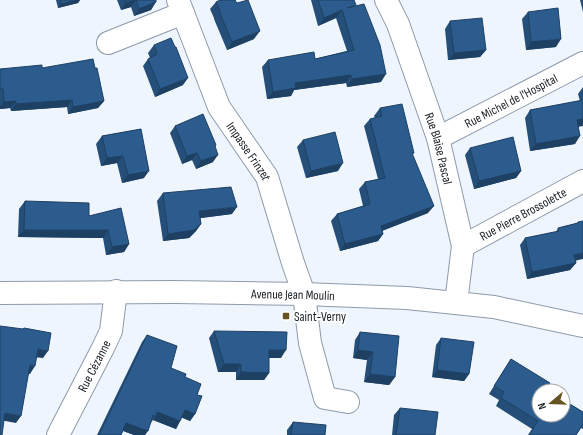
<svg xmlns="http://www.w3.org/2000/svg" width="583" height="435" viewBox="0 0 583 435" font-family="'Sofia Sans Condensed',sans-serif">
	<rect width="100%" height="100%" fill="#eff5fc"/>
	<g fill="none" stroke-linecap="round" stroke-linejoin="round">
		<g stroke="#8c9bac" stroke-width="24">
			<g id="minor">
				<path id="s1" d="M178,0L219,107L267,177L293,263L304,294L310,343L325,398L348,402"/>
				<path id="s2" d="M386,0L398,24L438,138L463,246L456,303"/>
				<path d="M108,43L183,13"/>
				<path id="s3" d="M438,138L583,63"/>
				<path id="s4" d="M463,246L583,181"/>
				<path id="s5" d="M58,435L103,348L111,331L116,291"/>
			</g>
		</g>
		<g stroke="#8c9bac" stroke-width="24">
			<g id="major">
				<path id="s6" d="M0,293L175,292L304,294L407,298L494,307L583,326"/>
			</g>
		</g>
		<use href="#minor" stroke="#fff" stroke-width="22"/>
		<use href="#major" stroke="#fff" stroke-width="22"/>
	</g>
	<g fill="#254f79">
		<path d="M56,0H80L78,3L58,8Z"/>
		<path d="M117,0H156L151,10L134,16L131,7L121,10Z"/>
		<path d="M311,0H354V7L381,82L347,87L346,83L294,90L291,96L267,99L262,67L268,60L315,59L347,51L336,18L318,26Z"/>
		<path d="M580,0H583V12Z"/>
		<path d="M216,2L254,39L227,50L214,19V18L210,9Z"/>
		<path d="M528,12L556,47L526,50L522,19Z"/>
		<path d="M450,21L486,50L480,57L448,60L445,29Z"/>
		<path d="M154,45L183,85L155,97L143,66L148,59L150,58L148,53Z"/>
		<path d="M42,68L104,101L98,108L68,114L67,107L11,111L10,108L0,109V69Z"/>
		<path d="M583,87V126H578L575,144L530,151L525,118L530,110L580,101L578,94Z"/>
		<path d="M380,108L414,153L412,155L428,213L382,231L383,234L378,241L340,251L331,221L337,214L363,206L359,189L365,182L378,179L364,126L370,119L375,118L374,116Z"/>
		<path d="M175,126L215,146L213,162L196,169L192,160L182,164L170,133Z"/>
		<path d="M141,129L144,178L122,183L117,163L101,166L96,144L102,136Z"/>
		<path d="M303,140L338,171L306,178L297,147Z"/>
		<path d="M470,148L521,171L516,178L474,189L465,155Z"/>
		<path d="M163,193L232,214L200,218L201,224L196,231L189,238L163,241L157,201Z"/>
		<path d="M25,201L89,216L129,244L124,252L106,255L103,238L18,237L19,209Z"/>
		<path d="M578,222L576,263L570,270L527,279L520,245L525,238L556,232L558,228L577,223Z"/>
		<path d="M214,331L281,358H269V373L264,380H236V372H218L209,338Z"/>
		<path d="M360,332L395,377L389,385L364,382L367,360L353,358L355,340Z"/>
		<path d="M147,335L171,368L185,377L197,395L195,414L190,421L182,417L176,429L153,420L150,424L145,435H134L123,431L121,435H97L142,342Z"/>
		<path d="M441,338L469,374L464,381L432,377L436,345Z"/>
		<path d="M511,359L546,389L583,412V429L581,428L576,435H528L532,429L496,406L499,400L489,394Z"/>
		<path d="M400,408L435,435H392L394,415Z"/>
		<path d="M293,422L325,435H287V430Z"/>
	</g>
	<g fill="#1e4063">
		<path d="M78,0H80L78,3L58,8L61,4Z"/>
		<path d="M135,0H136L131,7L121,10L126,3Z"/>
		<path d="M156,2L151,10L134,16L139,9Z"/>
		<path d="M342,10L336,18L318,26L324,18Z"/>
		<path d="M260,31L254,39L227,50L232,42Z"/>
		<path d="M561,39L556,47L526,50L531,42Z"/>
		<path d="M486,50L480,57L448,60L454,53Z"/>
		<path d="M386,74L381,82L347,87L352,79Z"/>
		<path d="M351,75L346,83L294,90L291,96L267,99L273,92L295,83Z"/>
		<path d="M188,78L183,85L155,97L160,89Z"/>
		<path d="M72,100L67,107L11,111L16,104Z"/>
		<path d="M16,101L10,108L0,109V107L4,102Z"/>
		<path d="M104,101L98,108L68,114L73,107Z"/>
		<path d="M583,119V126L572,128L577,120Z"/>
		<path d="M580,136L575,144L530,151L536,144Z"/>
		<path d="M197,153L192,160L182,164L187,156Z"/>
		<path d="M218,155L213,162L196,169L201,161Z"/>
		<path d="M123,156L117,163L101,166L107,158Z"/>
		<path d="M343,163L338,171L306,178L311,171Z"/>
		<path d="M149,171L144,178L122,183L128,175Z"/>
		<path d="M521,171L516,178L474,189L479,181Z"/>
		<path d="M434,206L428,213L376,233L381,226Z"/>
		<path d="M237,207L232,214L194,219L199,211Z"/>
		<path d="M201,224L196,231L189,238L163,241L168,234Z"/>
		<path d="M24,230H108L103,238L18,237Z"/>
		<path d="M383,234L378,241L340,251L345,244Z"/>
		<path d="M129,244L124,252L106,255L112,247Z"/>
		<path d="M583,253V259L569,262L574,255Z"/>
		<path d="M576,263L570,270L527,279L532,272Z"/>
		<path d="M38,349L48,351L43,358L33,357Z"/>
		<path d="M269,350H286L281,358H264Z"/>
		<path d="M358,350L373,352L367,360L353,358Z"/>
		<path d="M224,364H241L236,372H218Z"/>
		<path d="M30,365L35,366L30,374L25,373Z"/>
		<path d="M437,370L469,374L464,381L432,377Z"/>
		<path d="M241,372L269,373L264,380H236Z"/>
		<path d="M370,374L395,377L389,385L364,382Z"/>
		<path d="M185,410L195,414L190,421L180,417Z"/>
		<path d="M157,412L180,421L176,429L153,420L156,417Z"/>
		<path d="M5,413L21,416L16,423L0,420Z"/>
		<path d="M126,423L148,431L145,435H134L121,430Z"/>
	</g>
	<g fill="#2b5c8d" stroke="#1e4063">
		<path d="M60,0H78L61,4Z"/>
		<path d="M125,0H135L126,3Z"/>
		<path d="M136,0H156V2L139,9Z"/>
		<path d="M220,0H235L237,3L248,0L260,31L232,42L219,11H220L216,2Z"/>
		<path d="M318,0H354L356,5L347,8L364,4L380,45L386,74L352,79L351,75L295,83L296,88L273,92L268,60L314,52L315,59L354,50L342,10L324,18Z"/>
		<path d="M558,8L561,39L531,42L528,12Z"/>
		<path d="M482,18L486,50L454,53L450,21Z"/>
		<path d="M171,38L175,47H176L188,78L160,89L148,59L157,54L154,45Z"/>
		<path d="M93,59L95,68H97L104,101L73,107L72,100L16,104V101L4,102L3,89H0V69L42,65V68Z"/>
		<path d="M583,100V119L577,120L580,136L536,144L530,110Z"/>
		<path d="M402,104L414,153H412L434,206L381,226L383,234L345,244L337,214L370,204L365,182L385,178L370,119L382,116L380,108Z"/>
		<path d="M203,114L216,145L215,146L218,155L201,161L197,153L187,156L175,126Z"/>
		<path d="M141,129L149,171L128,175L123,156L107,158L102,136Z"/>
		<path d="M335,132L343,163L311,171L303,140Z"/>
		<path d="M513,137L521,171L479,181L470,148Z"/>
		<path d="M231,187L237,207L199,211L201,224L194,230L168,234L163,193Z"/>
		<path d="M25,201L89,203V216L121,208L129,244L112,247L108,230H24Z"/>
		<path d="M583,221V253L574,255L576,263L532,272L525,238L559,231L558,228L578,223V222Z"/>
		<path d="M0,326L23,329L24,328L51,333L48,351L38,349L35,366L30,365L21,416L5,413L2,435H0Z"/>
		<path d="M214,331L287,332L286,350H269V373L241,372V364H224Z"/>
		<path d="M360,332L399,336L395,377L370,374L373,352L358,350Z"/>
		<path d="M147,335L177,346L171,368L186,374L185,377L201,384L197,395L202,396L195,414L185,410L180,421L157,412L156,417L153,415L148,431L126,423L121,435H99Z"/>
		<path d="M441,338L474,342L469,374L437,370Z"/>
		<path d="M511,359L550,383L546,389L549,391H539V415H563V400L583,412V424L576,435H529L538,421L501,398L504,392L494,386Z"/>
		<path d="M400,408L438,412L435,435H396Z"/>
		<path d="M293,422L326,425L325,435H291Z"/>
	</g>
	<rect fill="#675321" stroke="#fff" stroke-width="1.5" x="282" y="312" width="8" height="8" rx="2"/>
	<g text-anchor="middle" stroke-width="4" stroke-linejoin="round" paint-order="stroke">
		<g font-size="13" fill="#181e24" stroke="#fff">
			<text dy="5" stroke="none"><textPath href="#s3" startOffset="82">Rue Michel de l'Hospital</textPath></text>
			<text dy="5" stroke="none"><textPath href="#s2" startOffset="158">Rue Blaise Pascal</textPath></text>
			<text dy="5" stroke="none"><textPath href="#s1" startOffset="168">Impasse Frinzet</textPath></text>
			<text dy="5" stroke="none"><textPath href="#s4" startOffset="68">Rue Pierre Brossolette</textPath></text>
			<text dy="5" stroke="none"><textPath href="#s6" startOffset="293">Avenue Jean Moulin</textPath></text>
			<text dy="5" stroke="none"><textPath href="#s5" startOffset="78">Rue Cézanne</textPath></text>
		</g>
		<g font-size="13" fill="#181e24" stroke="#fff" text-anchor="start">
			<text x="294" y="321">Saint-Verny</text>
		</g>
	</g>
	<g transform="translate(551 403) rotate(251)"><circle r="19" fill="#ffffff" stroke="#a3a5a7"/>
	<path d="M0-3L7 15L0 10L-7 15Z" fill="#675321"/>
	<text y="-6" font-size="11" font-weight="bold" text-anchor="middle" fill="#181e24">N</text>
	</g>
</svg>
